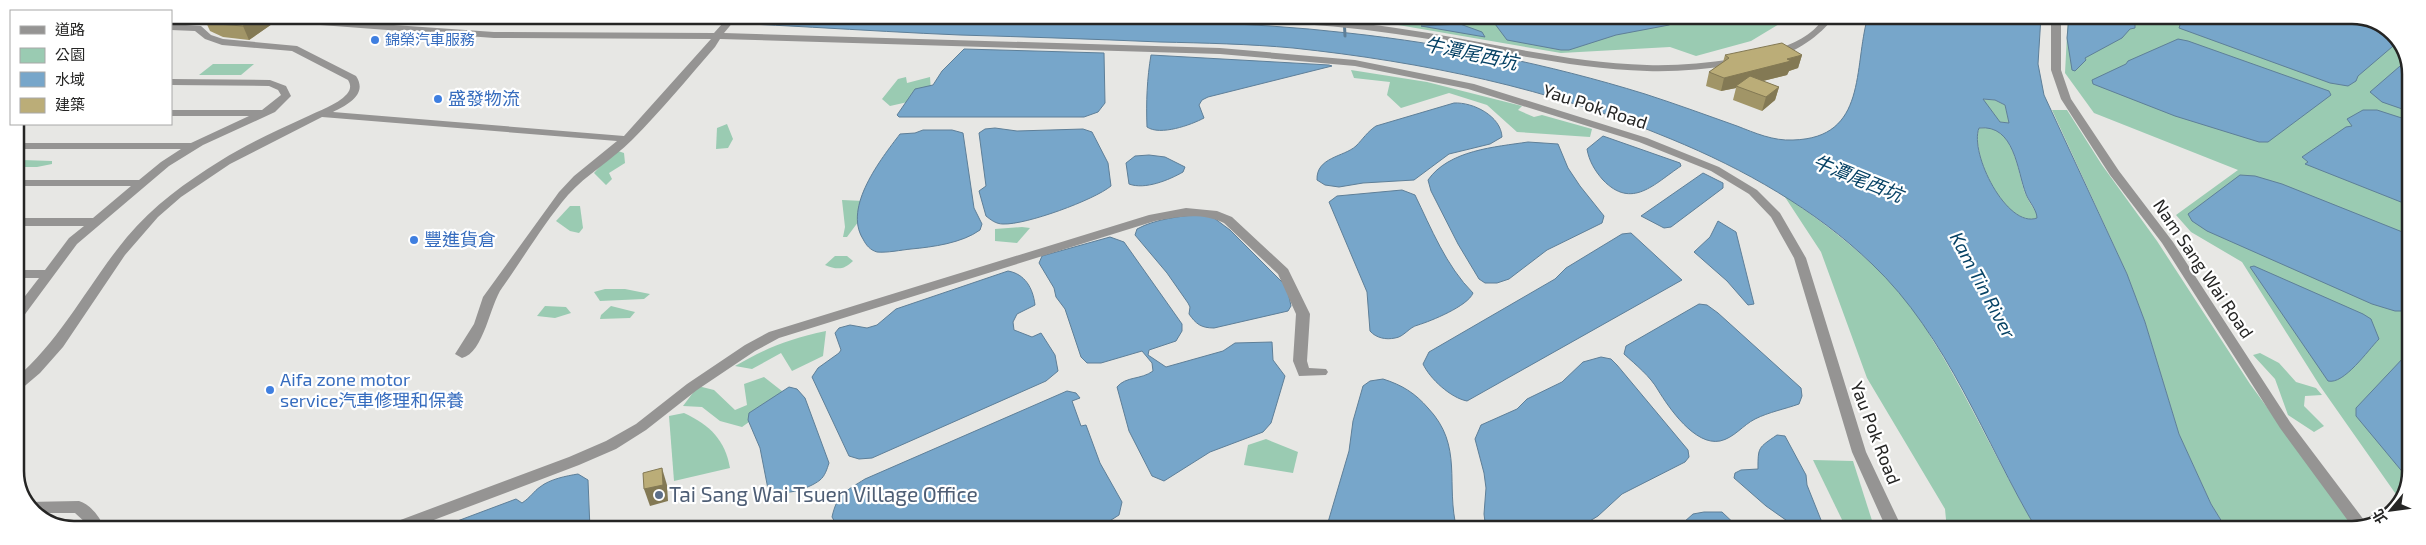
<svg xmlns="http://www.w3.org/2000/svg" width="2426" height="545" viewBox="0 0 2426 545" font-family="'Exo 2','Noto Sans TC',sans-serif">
	<rect width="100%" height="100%" fill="#e7e7e4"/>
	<g fill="#9acbb2">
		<path d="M1346,16H1777L1786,20L1751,41L1696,56L1670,47L1561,53Z"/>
		<path d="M2068,16H2364L2397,35L2411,69L2410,483L2400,500L2320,386L2242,262L2191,232L2176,215L2238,170L2094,113L2065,73Z"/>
		<path d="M213,64H254L241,75H199Z"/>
		<path d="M1351,70L1427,82L1522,106L1518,110L1534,117L1542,115L1592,129L1590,137L1517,132L1487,105L1449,93L1401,108L1387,95L1390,82L1354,78Z"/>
		<path d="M906,77L907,83L930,77L931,91L921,99L890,106L882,99L898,79Z"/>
		<path d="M1982,99L1995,100L2005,105L2009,123L2000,122Z"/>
		<path d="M2052,110H2067L2102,165L2157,241L2250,384L2356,529L2227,530L2211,504L2179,434L2145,322L2127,274Z"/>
		<path d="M727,124L733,139L728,148L716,149L717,128Z"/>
		<path d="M1979,128C2015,123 2017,172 2026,195C2029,202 2034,209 2038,215L2037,218C2006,229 1970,154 1979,128Z"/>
		<path d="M618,151L624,153L625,163L609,173L612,179L606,185L594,173L611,154Z"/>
		<path d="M22,160L52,161V164L37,167H15V161Z"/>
		<path d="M1783,194C1830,228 1877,262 1913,308C1923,321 1930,337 1939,350C1974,409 2002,471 2037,530H1947L1945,509L1867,378L1821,252Z"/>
		<path d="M842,200L864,201V214L847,237H843L845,227Z"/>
		<path d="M570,206H580L583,228L579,233L570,231L556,221Z"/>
		<path d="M1022,227L1030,228L1017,243L995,241V229Z"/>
		<path d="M835,256H847L853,261C844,270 837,270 825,265Z"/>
		<path d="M605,289H625L650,294L644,299L600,301L594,292Z"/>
		<path d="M545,306L566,307L571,313L555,318L537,316Z"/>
		<path d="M611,306L635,312L630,318L600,319L601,315Z"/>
		<path d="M826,331L823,356L792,371L781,353L752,369L735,366C768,347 789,339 826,331Z"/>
		<path d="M2260,353L2279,363L2296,382L2316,388L2322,395L2305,396L2304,406L2324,426L2314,432L2288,415L2275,379L2253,355Z"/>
		<path d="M764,377L787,395L742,427L720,421L702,407L683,406L698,386L714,390L735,410L747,405L744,384Z"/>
		<path d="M684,413C710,425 725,440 730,468L674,481L669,416Z"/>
		<path d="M1266,439L1298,452L1293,473L1244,465L1248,445Z"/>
		<path d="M1813,460L1853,461L1875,530H1847Z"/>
	</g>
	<g fill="#77a6ca" stroke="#5e7f98" fill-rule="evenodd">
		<path d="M342,15C574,15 806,12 1038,18C1141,21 1245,21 1348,33C1449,44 1548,64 1645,94C1676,104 1706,115 1737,126C1755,133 1773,141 1793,140C1868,138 1853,68 1868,16H2041L2038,64L2044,95L2127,274L2145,322L2179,434L2211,504L2227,530H2037C1984,441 1948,336 1872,264C1815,209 1744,169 1671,139C1549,88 1424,62 1293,48C1249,44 1204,43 1160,42C1093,39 1027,37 960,35C862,31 763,23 665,21C614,20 564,25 513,24C455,23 399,18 342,15ZM1983,99L1995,100L2005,105L2009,123L2000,122ZM1979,128C2015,124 2017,171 2026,194C2029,202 2037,210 2037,218C2007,229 1969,153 1979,128Z"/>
		<path d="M1375,16H1470L1405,23Z"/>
		<path d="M1682,16L1681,19L1669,25L1616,35L1569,50H1561L1507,40L1495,24L1494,17Z"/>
		<path d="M2069,16H2127L2135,21V28L2130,29L2122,38L2085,58L2086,60L2075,71L2072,70L2067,38Z"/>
		<path d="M2207,16H2364L2397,35L2399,41L2358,76L2356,81L2348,86L2330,83L2179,28L2181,22Z"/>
		<path d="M1460,24L1482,32L1485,37L1421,26Z"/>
		<path d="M2178,39L2188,41L2329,91L2331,95L2268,142H2259L2175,116L2093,84L2092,80L2126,64L2128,61Z"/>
		<path d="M964,49L1104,53L1105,103L1098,112L1084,117H899L897,115L915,89L933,85L942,71Z"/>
		<path d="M1151,55L1329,65L1332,66L1208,97L1202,100L1199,105L1204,118C1191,125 1160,136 1147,127C1146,103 1147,78 1151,55Z"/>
		<path d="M2407,60L2411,69V112L2382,102L2370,92Z"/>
		<path d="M1454,103C1473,102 1501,116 1502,137L1490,144L1449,154L1414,180L1363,183L1339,187L1325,185L1317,180C1316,157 1344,157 1356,146C1363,139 1367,132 1376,126Z"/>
		<path d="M2363,110H2377L2411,121V206L2305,164L2308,162L2302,157L2346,127L2352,126L2347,119Z"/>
		<path d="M995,128L1017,131L1083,129L1092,132L1108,163L1111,186C1094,200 1026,225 1003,224C996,224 991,220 986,216L979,191L986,186L979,133L985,129Z"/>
		<path d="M923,130H952L963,133L974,208L982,224L980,230C962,243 933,247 911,249C901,250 887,253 877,252C870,250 866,245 863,239C843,207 881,159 900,134L915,133Z"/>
		<path d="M1603,136L1680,163L1681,166C1654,184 1632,210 1603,180C1595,171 1589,161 1587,149Z"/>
		<path d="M1528,142L1558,144L1568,168L1580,186L1604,216L1602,223L1547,250L1509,279L1497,283H1485L1479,279L1458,244L1431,191L1428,180C1449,150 1495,147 1528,142Z"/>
		<path d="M1149,155L1165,157L1185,167L1183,172C1169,180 1145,190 1129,184L1126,163L1135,156Z"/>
		<path d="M1703,173L1723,183V188L1671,227L1664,228L1641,216Z"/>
		<path d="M2240,175L2255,176L2282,184L2410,235V311H2395L2372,304L2207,231L2192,221L2188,214Z"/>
		<path d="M1402,190L1415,195C1431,228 1446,266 1473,293C1468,306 1431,321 1418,325C1409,327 1404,337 1395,338C1386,340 1376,338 1370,331L1367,292L1329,202L1337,196Z"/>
		<path d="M1202,214L1214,218L1230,230L1287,287L1291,306L1288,311L1214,328C1201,328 1196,324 1189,314L1190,307L1188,303L1167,273L1135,235L1137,229C1155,219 1181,216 1202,214Z"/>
		<path d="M1718,221L1736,232L1754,304L1748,305L1727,281L1694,252L1710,237Z"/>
		<path d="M1631,233L1682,280L1467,401C1451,398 1430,379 1423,364L1429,352L1555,279L1566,268L1622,234Z"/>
		<path d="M1110,237L1124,242L1182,324V331L1176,341L1149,350L1148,355L1166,367L1223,351L1235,343L1272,342L1273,360L1285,376L1271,423L1263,432L1210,452L1164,481L1152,476L1129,431L1117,387C1126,376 1141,380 1153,371L1152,363L1142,351L1101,363H1087L1081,357L1065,309L1056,297L1054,288L1039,263L1042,256Z"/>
		<path d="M2254,266L2363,314L2371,319L2379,339C2368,350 2344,385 2328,381L2250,267Z"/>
		<path d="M1008,271C1025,274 1033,288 1035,305L1017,314L1013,322L1014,330L1032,337L1041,333L1055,355L1058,371L1046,381L872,458L859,459L849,456L812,377L818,368L839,353L841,350L835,333L839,328L850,325L867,328L877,325L896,309Z"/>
		<path d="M1699,304L1707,305L1718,313L1801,388L1802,396L1799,404C1785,409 1769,412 1755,419C1743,425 1734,438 1720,441C1695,446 1669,408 1658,390C1650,376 1636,365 1624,354L1626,346Z"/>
		<path d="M2410,354V481L2356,416V408L2405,356Z"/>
		<path d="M1601,357L1611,359L1617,365L1688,450L1689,457L1685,462L1622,494L1598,516L1575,530H1486L1484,514L1486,488L1484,473L1475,439L1481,425L1517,409L1527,399L1562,382L1583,362Z"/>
		<path d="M1383,379C1402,385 1415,393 1428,408C1464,446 1445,484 1457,530L1326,529L1349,451L1353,421L1363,386L1370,381Z"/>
		<path d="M789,387L797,389L805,398L829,463C827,469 825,476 820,480C809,489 780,498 768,489L760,448L748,420L749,413Z"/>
		<path d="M1067,391L1076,393L1080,398L1072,401L1081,426L1086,425L1100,463L1122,502L1119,515L1097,529H839L832,517C837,494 846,491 865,479Z"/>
		<path d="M1777,435L1785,436L1806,475L1807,485L1825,530H1800L1766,506L1734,478L1735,473L1741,470L1758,469C1758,447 1758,448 1777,435Z"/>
		<path d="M578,474L588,480L590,529H436L516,499L522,503C531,497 534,491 540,487C550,479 566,476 578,474Z"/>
		<path d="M1704,512H1722L1741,530H1675L1693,514Z"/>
	</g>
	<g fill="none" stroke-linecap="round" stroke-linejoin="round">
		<path stroke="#5e7f98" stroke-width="3" d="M1344,16L1345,36"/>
		<g fill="#959493" fill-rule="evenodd">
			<path d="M171,15H179L171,18Z"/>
			<path d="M250,15L494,32L714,33L730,15H739L724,33L1220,48L1355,60L1474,84L1647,138L1719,167L1757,190L1780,213L1806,258L1866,452L1903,530H1887L1852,452L1794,258L1771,217L1749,194L1711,171L1639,142L1468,89L1355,66L1220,54L720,39L715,47C688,78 661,111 632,140C612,160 587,174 568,195C544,223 524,257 502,288C490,304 484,353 462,358L455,354L474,324L483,297L559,192L574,176L617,141L322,117L230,164L181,197L158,217L125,255L63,347L40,373L20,390L15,391V379C62,339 88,284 127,237C153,206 186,182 220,161C247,144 276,131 304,118C318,111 337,105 347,94C351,89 351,85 348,80L292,51L222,45L205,39L195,31L171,30V24L201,26L211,35L223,39L297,46L356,76C368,94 348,105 333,112L624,136L711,39L494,38L253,20L250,19Z"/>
			<path d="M1142,16C1165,13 1191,16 1214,16C1275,16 1336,19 1396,28C1480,40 1562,62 1647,65C1676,66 1705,63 1734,59L1739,62L1734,65C1705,69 1676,72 1647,71C1562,68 1480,46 1396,34C1314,22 1230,20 1147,19Z"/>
			<path d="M1824,16H1834C1826,32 1787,60 1770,56V52C1789,45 1815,36 1824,16Z"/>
			<path d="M2051,16H2061V70L2071,99L2119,171L2173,242L2290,422L2367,524L2354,529L2280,428L2162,243L2110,175L2061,99L2051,70Z"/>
			<path d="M171,79L270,80L286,86L291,96L275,112L203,145L169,166L77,244L20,321L15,322V309L39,278H15V270H45L69,238L84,226H15V218H93L131,186H15V180H139L161,162L181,149H15V143H191L249,116H171V110H262L281,95L278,90L269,86L171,85Z"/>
			<path d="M1186,208L1217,211L1232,217L1288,269L1310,314L1307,361L1309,368L1326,369L1328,372L1326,375L1299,376L1293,361L1296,314L1278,274L1224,223C1201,212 1178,217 1155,221L779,338L755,351L697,390L646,430L616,449L579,465L410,529H385L387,525L569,457L606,441L636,424L687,384L745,345L769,332L1149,215Z"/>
			<path d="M79,501C91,505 100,517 105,529H89L87,524L75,513H34L30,510L26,502Z"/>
		</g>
	</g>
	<g fill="#a19567">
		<path d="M209,15H268L272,24L249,40L223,37L210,31L204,18Z"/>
		<path d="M1725,55H1802L1798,68L1789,71L1787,75L1763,81L1779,87L1775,100L1762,111L1733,100L1736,88L1721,91L1706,86L1709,72L1723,62Z"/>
	</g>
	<g fill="#837954">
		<path d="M260,15H268L272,24L249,40L243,26Z"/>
		<path d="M1802,55L1798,68L1789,71L1787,75L1738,87L1736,86V88L1721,91L1724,78Z"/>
		<path d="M1779,87L1775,100L1762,111L1766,97Z"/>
		<path d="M662,468L667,485L668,501L650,506L644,489Z"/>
	</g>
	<g fill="#bbad78" stroke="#837954">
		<path d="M209,15H260L243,26L217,24L204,18Z"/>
		<path d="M1782,43L1802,55L1787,59L1791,61L1724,78L1709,72L1729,58L1725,55Z"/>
		<path d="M1750,76L1779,87L1766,97L1736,86Z"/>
		<path d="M662,468L663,485L644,489L643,473Z"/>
	</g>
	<g fill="#3f7fe0" stroke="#fff" stroke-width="2">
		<circle cx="375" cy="40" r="5"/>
		<circle cx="438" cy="99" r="5"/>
		<circle cx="414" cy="240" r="5"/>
		<circle cx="270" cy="390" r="5"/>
	</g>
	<circle fill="#5c6f8a" stroke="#fff" stroke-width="2" cx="659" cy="495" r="5"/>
	<g text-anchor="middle" stroke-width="4.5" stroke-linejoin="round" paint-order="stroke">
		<g font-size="15" fill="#366cbe" stroke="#fff" text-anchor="start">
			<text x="385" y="45">錦榮汽車服務</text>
		</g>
		<g font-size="18" fill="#366cbe" stroke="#fff" text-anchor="start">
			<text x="448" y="105">盛發物流</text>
			<text x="424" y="246">豐進貨倉</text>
			<text x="280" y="386">Aifa zone motor<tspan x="280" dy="21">service汽車修理和保養</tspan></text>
		</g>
		<g font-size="18" fill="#252524" stroke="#fff">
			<text transform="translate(1595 107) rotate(18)" y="6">Yau Pok Road</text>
			<text transform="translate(2203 269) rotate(56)" y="6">Nam Sang Wai Road</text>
			<text transform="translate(1875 433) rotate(69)" y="6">Yau Pok Road</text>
		</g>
		<g font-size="19" font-style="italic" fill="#064265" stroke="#fff">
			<text transform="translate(1471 53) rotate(12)" y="7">牛潭尾西坑</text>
			<text transform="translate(1858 178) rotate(22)" y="7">牛潭尾西坑</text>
			<text transform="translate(1983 285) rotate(62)" y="7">Kam Tin River</text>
		</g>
		<g font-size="21" fill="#4e5e75" stroke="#fff" text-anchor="start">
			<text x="669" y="502">Tai Sang Wai Tsuen Village Office</text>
		</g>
	</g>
	<path d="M0 0H2426V545H0ZM74 24H2352A50 50 0 0 1 2402 74V471A50 50 0 0 1 2352 521H74A50 50 0 0 1 24 471V74A50 50 0 0 1 74 24Z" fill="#fff" fill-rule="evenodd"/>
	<path fill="none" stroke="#252524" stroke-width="2.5" d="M74 24H2352A50 50 0 0 1 2402 74V471A50 50 0 0 1 2352 521H74A50 50 0 0 1 24 471V74A50 50 0 0 1 74 24Z"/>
	<rect x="10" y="10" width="162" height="115" fill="#ffffff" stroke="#a8a8a7"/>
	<rect x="20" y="26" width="25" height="8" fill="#959493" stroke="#a8a8a7"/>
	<text x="55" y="35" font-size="15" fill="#252524">道路</text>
	<rect x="20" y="48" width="25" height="15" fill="#9acbb2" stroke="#a8a8a7"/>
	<text x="55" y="60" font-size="15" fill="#252524">公園</text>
	<rect x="20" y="72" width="25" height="15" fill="#77a6ca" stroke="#a8a8a7"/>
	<text x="55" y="85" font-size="15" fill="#252524">水域</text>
	<rect x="20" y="98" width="25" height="15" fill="#bbad78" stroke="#a8a8a7"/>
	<text x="55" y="110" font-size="15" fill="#252524">建築</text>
	<g transform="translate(2391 510) rotate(241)" stroke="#ffffff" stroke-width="4" paint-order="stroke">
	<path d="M0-4L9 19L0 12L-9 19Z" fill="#252524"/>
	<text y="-8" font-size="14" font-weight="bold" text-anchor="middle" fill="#252524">北</text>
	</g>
</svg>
